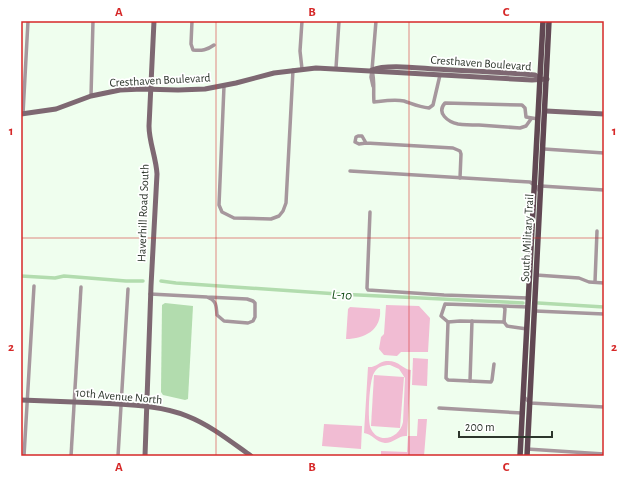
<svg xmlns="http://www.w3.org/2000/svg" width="625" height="477" viewBox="0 0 625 477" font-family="'Alegreya Sans',sans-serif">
	<rect width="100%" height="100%" fill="#effeee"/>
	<g fill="#f1bcd3" fill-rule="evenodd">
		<path d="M386,305L419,306L430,318L428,352H401L397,356L384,355L379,349L381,337L384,334Z"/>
		<path d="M350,307L380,309C382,330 364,339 346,339L348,309Z"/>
		<path d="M413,358L428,359L427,386L412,385Z"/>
		<path d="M386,361C399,360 402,369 411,370L407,436C399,435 394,443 385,443C376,442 372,434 364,433L368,367C375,368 379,362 386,361ZM390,365L399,369L405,378L403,422C400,438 379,445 371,429C367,422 369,381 374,373C377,367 383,365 390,365Z"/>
		<path d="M374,375L404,377L400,428L371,426Z"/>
		<path d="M418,419H427L424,456H381V451L407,452L408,436H417Z"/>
		<path d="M324,424L362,426L361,449L322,446Z"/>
	</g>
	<path fill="#b2dcae" d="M165,303L193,306L188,399L185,400L163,395L161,392L162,305Z"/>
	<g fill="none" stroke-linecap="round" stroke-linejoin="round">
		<g stroke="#b2dcae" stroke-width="3.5">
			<path d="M21,276L55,278L64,276L126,281H143"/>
			<path d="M161,281L176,283L338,294L523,303"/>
			<path d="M538,303L604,307"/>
		</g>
		<g stroke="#a6979d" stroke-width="3.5">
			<path d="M192,21L191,44L193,50C202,51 207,50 214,45"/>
			<path d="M302,21L300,51L302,69"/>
			<path d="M336,68L339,21"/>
			<path d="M372,70C375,81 373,91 374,102C383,101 394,99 404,101C413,104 419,107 429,108L433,105L440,75"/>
			<path d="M224,86L219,205L222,212L234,218L271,219L279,216L283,211L286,203L293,70"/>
			<path d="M373,86L371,77L372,70L376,21"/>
			<path d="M91,96L93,21"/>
			<path d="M23,114L28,21"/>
			<path d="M531,119L526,126L520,128C506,127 493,126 479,125C472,125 465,125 458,124C448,122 436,113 445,103L522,105L525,108L526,117L538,119"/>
			<path d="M366,143L362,136H358L356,137L355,142L359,144L366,143L453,148L460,151L461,154L460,178"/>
			<path d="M544,149L604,153"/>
			<path d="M350,171L530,182L537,187L540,192"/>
			<path d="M541,186L604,190"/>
			<path d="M370,212L367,288L368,290L444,295L528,298"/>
			<path d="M536,275L579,278L589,282L604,283"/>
			<path d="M595,282L597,231"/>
			<path d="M150,294L207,297C217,301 216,305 217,315L224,321L248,323L253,321L255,317V303L253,301L247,299L207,297"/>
			<path d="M504,307L505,309L504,322"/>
			<path d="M535,311L604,314"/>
			<path d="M448,322L460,321L504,322"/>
			<path d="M504,322L507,326L527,329"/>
			<path d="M494,364L492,380L491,382L448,380L446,378L448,322L441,316L445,304L528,307"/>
			<path d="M470,381L472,321"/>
			<path d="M524,397L530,403L604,407"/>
			<path d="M439,408L522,413"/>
			<path d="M527,449L604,454"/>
			<path d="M24,456L34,286"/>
			<path d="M71,456L81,287"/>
			<path d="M118,456L128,289"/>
		</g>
		<g stroke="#7e6872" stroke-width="5">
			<path d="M372,70C386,64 418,68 434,69C468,71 501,72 535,75L540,79"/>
			<path d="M546,111L604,114"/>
			<path d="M21,114L56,109L91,96L120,90L142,89L178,90L205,89L236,83L274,73L316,68L532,80L547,79"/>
			<path d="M21,400C47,401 74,402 100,403C129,405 160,405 187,416C210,425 230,441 251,456"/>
			<path d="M145,456L151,286L157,174C156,157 149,142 149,126L154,21"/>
		</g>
		<g stroke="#614853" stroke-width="5.5">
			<path d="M520,456L543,21"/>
			<path d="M527,456L549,21"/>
		</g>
	</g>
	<path fill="none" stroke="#d62828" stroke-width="1" stroke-opacity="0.55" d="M216,21V456M409,21V456M21,238H604"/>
	<g text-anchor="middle" stroke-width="3.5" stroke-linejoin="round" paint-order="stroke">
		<g font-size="12" fill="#2d362c" stroke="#fff">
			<text transform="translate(481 63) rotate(4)" y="4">Cresthaven Boulevard</text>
			<text transform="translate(160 80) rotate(-3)" y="4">Cresthaven Boulevard</text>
			<text transform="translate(143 213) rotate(-88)" y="4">Haverhill Road South</text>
			<text transform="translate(527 238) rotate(-87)" y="4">South Military Trail</text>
			<text transform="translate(119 396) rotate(5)" y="4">10th Avenue North</text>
		</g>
		<g font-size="13" font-style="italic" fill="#044206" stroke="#fff">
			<text transform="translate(342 294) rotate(3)" y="5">L-10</text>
		</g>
	</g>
	<rect width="625" height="477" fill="none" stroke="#ffffff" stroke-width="44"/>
	<path d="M459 431v6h93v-6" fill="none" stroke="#2d362c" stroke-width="2"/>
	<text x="465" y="431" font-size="12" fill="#2d362c" stroke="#ffffff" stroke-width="3" paint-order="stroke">200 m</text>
	<rect x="22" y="22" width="581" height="433" fill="none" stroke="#d62828" stroke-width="1.5"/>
	<g font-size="13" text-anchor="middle" font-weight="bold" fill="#d62828">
		<text x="119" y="16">A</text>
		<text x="312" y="16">B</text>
		<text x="506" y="16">C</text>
		<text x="11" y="135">1</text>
		<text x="614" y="135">1</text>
		<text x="11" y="351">2</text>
		<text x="614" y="351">2</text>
		<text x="119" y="471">A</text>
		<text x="312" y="471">B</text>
		<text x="506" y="471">C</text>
	</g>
</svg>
